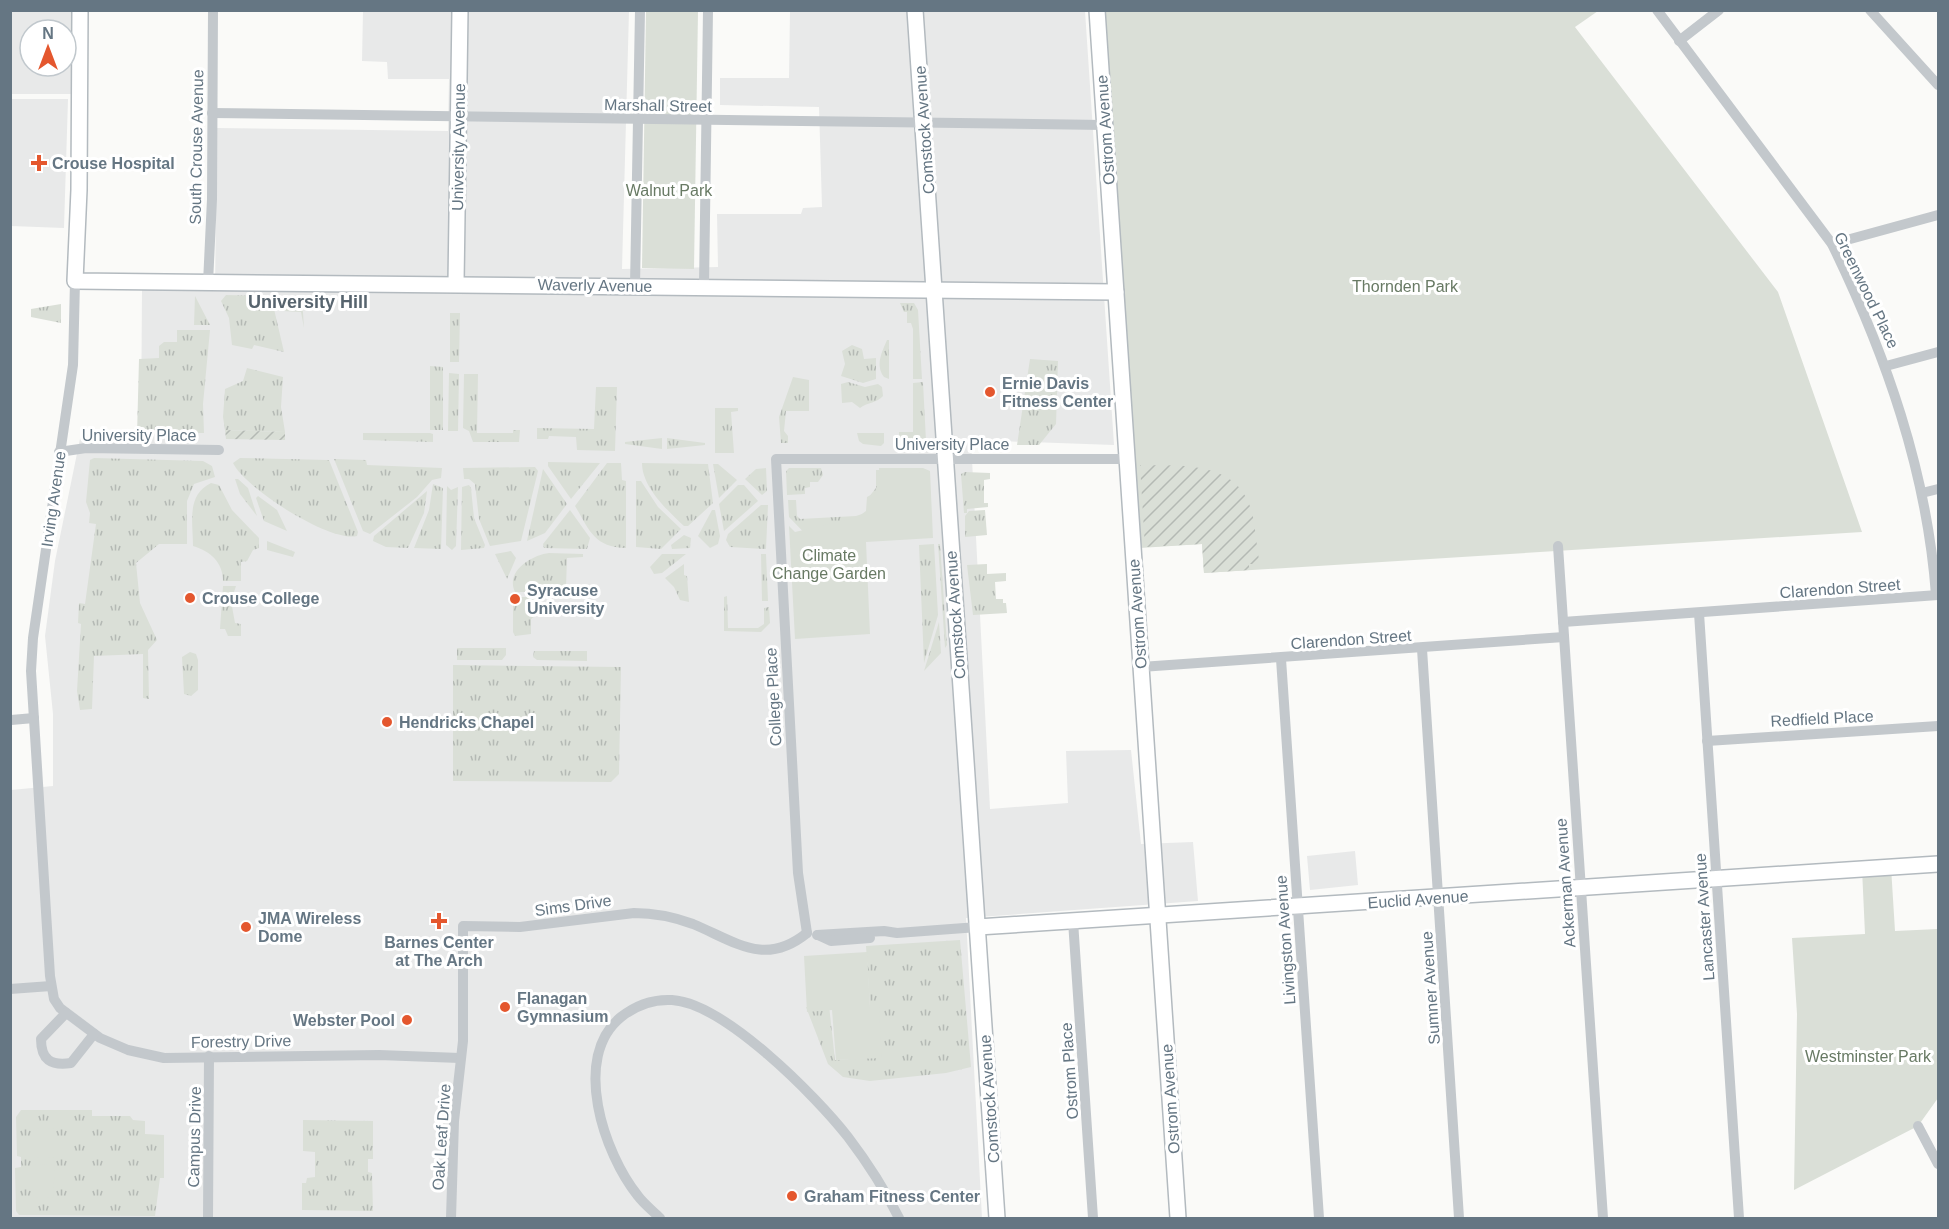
<svg xmlns="http://www.w3.org/2000/svg" width="1949" height="1229" viewBox="0 0 1949 1229" font-family="Helvetica,sans-serif">
	<defs>
		<pattern id="grass-tufts" width="24" height="20" patternUnits="userSpaceOnUse" patternTransform="scale(1.5)"><rect width="24" height="20" fill="#dadfd7"/><path d="M3 7l-1-3M5 7V3M7 7l1-3M15 17l-1-3M17 17v-4M19 17l1-3" fill="none" stroke="#b4b9b4"/></pattern>
		<pattern id="garden-furrows" width="10" height="10" patternUnits="userSpaceOnUse" patternTransform="scale(1.5)"><rect width="10" height="10" fill="#dadfd7"/><path d="M-1 1l2-2M0 10L10 0M9 11l2-2" fill="none" stroke="#b4b9b4"/></pattern>
	</defs>
	<rect width="100%" height="100%" fill="#fafaf8"/>
	<g fill="#e8e9e9" fill-rule="evenodd">
		<path d="M11,10L71,11V94H11ZM30,30H66V66H30Z"/>
		<path d="M363,11H629L622,269L718,267L717,214H801L803,208L822,207L819,107L720,105V78H789L790,11H1085L1114,445L971,440L990,809L1068,803L1066,751L1131,750L1141,844L1193,842L1198,901L966,918L982,1218H11V790L53,786V714L45,636L55,561L81,434L141,436L142,289L215,290L217,128L448,131L449,79H388L387,62L362,61Z"/>
		<path d="M11,99H68L64,228L11,226Z"/>
		<path d="M1355,851L1358,885L1310,890L1307,856Z"/>
	</g>
	<g fill="url(#grass-tufts)">
		<path d="M226,295L271,296L284,352L254,345L252,349L232,345L229,318L221,301Z"/>
		<path d="M195,296L210,325H194Z"/>
		<path d="M279,297H302L304,328L301,312L282,311Z"/>
		<path d="M900,303H914L918,310L922,379H913V329L911,323H907V312H904Z"/>
		<path d="M61,304V323L31,317V309Z"/>
		<path d="M450,313H460L459,362H450Z"/>
		<path d="M177,330H210L203,404L204,433H165L149,429L143,435H137L139,359L159,358V346L164,342H177Z"/>
		<path d="M887,340H889V379L884,377C875,365 882,352 887,340Z"/>
		<path d="M852,345L862,349L864,359L876,358V379L863,383L841,376L845,364L842,351Z"/>
		<path d="M1030,359L1058,361L1056,424L1039,445H1017Z"/>
		<path d="M430,366L443,367V430H430Z"/>
		<path d="M247,368L283,377L281,407L285,432L225,430L223,417L225,389L243,381Z"/>
		<path d="M449,373L459,374L458,431H448Z"/>
		<path d="M464,374H478L477,433H513V430H520L519,442H473L469,431L463,428Z"/>
		<path d="M793,377L809,380V411H786L784,431L788,436V443H781L779,417Z"/>
		<path d="M848,382L865,387L878,384L882,387L883,396C877,403 868,402 860,408L852,402L842,403L841,384Z"/>
		<path d="M923,382L926,441L917,448H899V432H913V383Z"/>
		<path d="M596,387H617L615,451L577,450L576,437L549,436L548,439H537V428L594,429Z"/>
		<path d="M715,408H738V411L731,412L734,453H715Z"/>
		<path d="M363,433H430L433,434V442L363,440Z"/>
		<path d="M857,433H884V443L881,446L863,444L859,441Z"/>
		<path d="M662,438V449L625,444V442Z"/>
		<path d="M667,438L705,443V445L667,449Z"/>
		<path d="M94,458L203,461L212,466L215,477L194,484L187,501V544H159L136,563L140,603L157,640L148,650L149,699L143,698V654L94,656L92,709L80,710L77,691L81,624L78,623L79,603L85,604L96,524L89,523L90,513L86,502L90,460Z"/>
		<path d="M240,458L329,460L358,532L357,536C330,543 245,488 233,463Z"/>
		<path d="M334,459L366,460L367,465L442,468L441,478L432,480L417,497L370,534L363,531Z"/>
		<path d="M548,462L600,463L571,499L548,466Z"/>
		<path d="M607,463H621L622,480L626,481V548C594,547 590,531 575,506Z"/>
		<path d="M642,463L708,464L713,503L688,526H684C667,510 642,487 642,463Z"/>
		<path d="M713,464H718L737,480L719,498Z"/>
		<path d="M535,467L538,471L521,541L490,546L479,519L475,484L469,479H464L463,468Z"/>
		<path d="M766,468L767,491L762,495L745,479L756,469Z"/>
		<path d="M789,468H821L823,475L818,482H810V487L805,488V494L787,495L786,471Z"/>
		<path d="M543,469L567,504L545,533L527,541Z"/>
		<path d="M876,470H921L922,473L850,543L817,546L789,517L788,500H796L797,516L800,519L856,516L868,512V498L876,488Z"/>
		<path d="M965,472L990,473V479L984,480V503H988V507L967,509V513H964L961,474Z"/>
		<path d="M235,479H238L248,488L257,516L240,494Z"/>
		<path d="M636,481H641L658,507L681,529L661,549L636,547Z"/>
		<path d="M211,483L219,485L232,510L259,538V548L253,550L247,561L241,562V581H223C223,562 210,551 193,546C193,523 186,495 211,483Z"/>
		<path d="M433,484L443,488L441,549L414,548L429,510Z"/>
		<path d="M469,485L471,488L474,518L485,545L484,548L461,550L462,487Z"/>
		<path d="M738,485H744L758,501L724,531L719,504Z"/>
		<path d="M447,486L451,490L458,487L456,546L452,550L446,545Z"/>
		<path d="M427,491L424,513L408,548L386,547L373,541L374,536Z"/>
		<path d="M258,496L277,510L287,531L264,521L256,498Z"/>
		<path d="M761,505H768L766,549L730,547L726,540L728,534Z"/>
		<path d="M570,510L590,538L587,549L544,548L543,544Z"/>
		<path d="M712,510H715L720,536L718,544L710,548L698,536Z"/>
		<path d="M985,510L987,535L965,537V516L969,511Z"/>
		<path d="M684,535L691,538L690,548L672,549L671,545Z"/>
		<path d="M267,541L295,552L293,557L267,550Z"/>
		<path d="M934,544L938,615L924,663L919,545Z"/>
		<path d="M938,544H940L947,645L945,648Z"/>
		<path d="M511,551L516,558L507,579L495,554Z"/>
		<path d="M549,553L583,554V557L567,558L566,587H551V592H515C505,571 532,555 549,553Z"/>
		<path d="M662,554H686L662,573L654,574L650,567Z"/>
		<path d="M761,554H766L768,601H762Z"/>
		<path d="M684,564V575L687,576L689,602L680,600L674,587L665,578Z"/>
		<path d="M987,564V574L1006,573V581L995,582L996,599H1003V603H1006L1007,613L973,615L967,565Z"/>
		<path d="M223,586H236L231,601L235,623L241,624V636H228L225,629H220Z"/>
		<path d="M727,596L728,628H758L764,624V608L769,607L770,623L761,632L724,631V597Z"/>
		<path d="M520,597H536L535,616L531,619V634L515,636L513,632V604L519,602Z"/>
		<path d="M939,622L941,653L924,671Z"/>
		<path d="M457,648H506V655L502,660H457Z"/>
		<path d="M534,651H587V661L537,660L533,657Z"/>
		<path d="M190,652L196,654L198,660V690L191,696L184,694L182,657Z"/>
		<path d="M453,665L621,667L619,774L611,782L453,781Z"/>
		<path d="M960,940L971,1067L946,1073L870,1081L843,1077L828,1064L806,1007L829,1005L835,1060L879,1057L876,1007H870L866,946Z"/>
		<path d="M21,1110H92V1116H130L133,1120L145,1121V1134L164,1135V1178H160L155,1216L19,1215L16,1211L15,1168L21,1167V1157L17,1156L16,1117Z"/>
		<path d="M303,1120L373,1121V1159H368V1172L372,1173L373,1211L302,1210V1183H306L307,1178L315,1177V1152L303,1151Z"/>
	</g>
	<g fill="#dadfd7">
		<path d="M646,11H698L694,269L642,268Z"/>
		<path d="M1103,11H1598L1575,27L1778,292L1862,532L1204,573L1202,544L1140,548Z"/>
		<path d="M879,468H923L930,471L933,538L866,542L870,634L795,639L789,526L795,532L858,517L866,511L867,497L880,490Z"/>
		<path d="M1891,867L1895,931L1938,929V1098L1918,1126L1794,1190L1797,1014L1792,938L1865,934L1862,869Z"/>
		<path d="M867,952L870,1007H879L882,1058L836,1060L832,1010L807,1012L804,956Z"/>
		<path d="M54,1128V1158L33,1157V1129Z"/>
		<path d="M32,1164L55,1165L53,1198L32,1197Z"/>
	</g>
	<g fill="url(#garden-furrows)">
		<path d="M225,430L285,432V440L226,439Z"/>
		<path d="M1140,465C1180,466 1236,460 1251,509C1256,526 1256,546 1260,564H1249V570L1204,573L1202,544L1145,547Z"/>
	</g>
	<g fill="none" stroke-linecap="round" stroke-linejoin="round">
		<g stroke="#b3babf" stroke-width="18">
			<g id="secondary">
				<path d="M80,10L79,190L75,281L1116,292"/>
				<path d="M915,10L997,1218"/>
				<path d="M1097,10L1178,1218"/>
				<path d="M456,283L460,10"/>
				<path d="M978,927L1938,864"/>
			</g>
		</g>
		<g stroke="#c3c8cc" stroke-width="10">
			<path d="M1657,10L1832,244C1886,355 1927,472 1936,595"/>
			<path d="M1870,10L1938,85"/>
			<path d="M1679,41L1719,10"/>
			<path d="M212,113L1104,125"/>
			<path d="M1832,244L1938,215"/>
			<path d="M75,281L73,365L33,638L31,671L50,976L54,999L60,1008L100,1038L128,1050L164,1058L379,1055L460,1058"/>
			<path d="M208,283L212,199L213,10"/>
			<path d="M635,286L640,10"/>
			<path d="M704,286L708,10"/>
			<path d="M1886,366L1938,352"/>
			<path d="M59,452L86,448L219,450"/>
			<path d="M1922,493L1938,489"/>
			<path d="M1558,546L1603,1218"/>
			<path d="M1699,613L1739,1218"/>
			<path d="M1563,622L1938,595"/>
			<path d="M1422,649L1459,1218"/>
			<path d="M1281,659L1319,1218"/>
			<path d="M1141,667L1564,637"/>
			<path d="M11,720L34,718"/>
			<path d="M1707,741L1938,726"/>
			<path d="M1073,921L1093,1218"/>
			<path d="M807,933L798,873L776,459H1127"/>
			<path d="M817,935L884,931L897,933L978,927"/>
			<path d="M818,935L831,941L870,938"/>
			<path d="M10,989L51,986"/>
			<path d="M66,1013L41,1039C41,1060 51,1066 71,1063L94,1034"/>
			<path d="M1918,1126L1938,1164"/>
			<path d="M208,1218L209,1056"/>
			<path d="M451,1218L454,1121L463,1041V926L520,927L634,913C654,913 674,917 693,924C736,942 765,967 807,933"/>
			<path d="M660,1218C653,1211 644,1204 638,1196C604,1154 571,1057 621,1017C636,1005 653,999 672,1000C724,1003 816,1096 848,1137C867,1162 885,1190 899,1218"/>
		</g>
		<use href="#secondary" stroke="#fff" stroke-width="15"/>
	</g>
	<g fill="#e4572e" stroke="#fff" stroke-width="2">
		<path d="M36 154h6v6h6v6h-6v6h-6v-6h-6v-6h6z"/>
		<circle cx="990" cy="392" r="6"/>
		<circle cx="190" cy="598" r="6"/>
		<circle cx="515" cy="599" r="6"/>
		<circle cx="387" cy="722" r="6"/>
		<path d="M436 912h6v6h6v6h-6v6h-6v-6h-6v-6h6z"/>
		<circle cx="246" cy="927" r="6"/>
		<circle cx="505" cy="1007" r="6"/>
		<circle cx="407" cy="1020" r="6"/>
		<circle cx="792" cy="1196" r="6"/>
	</g>
	<g text-anchor="middle" stroke-width="6" stroke-linejoin="round" paint-order="stroke">
		<g font-size="16" fill="#657683" stroke="#fff">
			<text transform="translate(658 105) rotate(1)" y="6">Marshall Street</text>
			<text transform="translate(924 130) rotate(-94)" y="6">Comstock Avenue</text>
			<text transform="translate(1105 130) rotate(-94)" y="6">Ostrom Avenue</text>
			<text transform="translate(196 147) rotate(-89)" y="6">South Crouse Avenue</text>
			<text transform="translate(458 147) rotate(-89)" y="6">University Avenue</text>
			<text transform="translate(595 285) rotate(1)" y="6">Waverly Avenue</text>
			<text transform="translate(1867 290) rotate(64)" y="6">Greenwood Place</text>
			<text x="139" y="441">University Place</text>
			<text x="952" y="450">University Place</text>
			<text transform="translate(53 499) rotate(-82)" y="6">Irving Avenue</text>
			<text transform="translate(1840 588) rotate(-4)" y="6">Clarendon Street</text>
			<text transform="translate(1137 614) rotate(-94)" y="6">Ostrom Avenue</text>
			<text transform="translate(955 615) rotate(-94)" y="6">Comstock Avenue</text>
			<text transform="translate(1351 639) rotate(-4)" y="6">Clarendon Street</text>
			<text transform="translate(773 697) rotate(-93)" y="6">College Place</text>
			<text transform="translate(1822 718) rotate(-3)" y="6">Redfield Place</text>
			<text transform="translate(1565 883) rotate(-94)" y="6">Ackerman Avenue</text>
			<text transform="translate(1418 899) rotate(-4)" y="6">Euclid Avenue</text>
			<text transform="translate(573 905) rotate(-8)" y="6">Sims Drive</text>
			<text transform="translate(1704 917) rotate(-94)" y="6">Lancaster Avenue</text>
			<text transform="translate(1285 940) rotate(-94)" y="6">Livingston Avenue</text>
			<text transform="translate(1430 988) rotate(-94)" y="6">Sumner Avenue</text>
			<text transform="translate(241 1041) rotate(-1)" y="6">Forestry Drive</text>
			<text transform="translate(1069 1071) rotate(-94)" y="6">Ostrom Place</text>
			<text transform="translate(989 1099) rotate(-94)" y="6">Comstock Avenue</text>
			<text transform="translate(1170 1099) rotate(-94)" y="6">Ostrom Avenue</text>
			<text transform="translate(194 1137) rotate(-89)" y="6">Campus Drive</text>
			<text transform="translate(441 1137) rotate(-86)" y="6">Oak Leaf Drive</text>
		</g>
		<g font-size="16" font-weight="bold" fill="#657683" stroke="#fff" text-anchor="start">
			<text x="52" y="169">Crouse Hospital</text>
			<text x="1002" y="389">Ernie Davis<tspan x="1002" dy="18">Fitness Center</tspan></text>
			<text x="527" y="596">Syracuse<tspan x="527" dy="18">University</tspan></text>
			<text x="202" y="604">Crouse College</text>
			<text x="399" y="728">Hendricks Chapel</text>
			<text x="258" y="924">JMA Wireless<tspan x="258" dy="18">Dome</tspan></text>
			<text x="439" y="948" text-anchor="middle">Barnes Center<tspan x="439" dy="18">at The Arch</tspan></text>
			<text x="517" y="1004">Flanagan<tspan x="517" dy="18">Gymnasium</tspan></text>
			<text x="395" y="1026" text-anchor="end">Webster Pool</text>
			<text x="804" y="1202">Graham Fitness Center</text>
		</g>
		<g font-size="16" fill="#687a64" stroke="#fff">
			<text x="669" y="196">Walnut Park</text>
			<text x="1405" y="292">Thornden Park</text>
			<text x="829" y="561">Climate<tspan x="829" dy="18">Change Garden</tspan></text>
			<text x="1868" y="1062">Westminster Park</text>
		</g>
		<g font-size="18" font-weight="bold" fill="#57646e" stroke="#fff">
			<text x="308" y="308">University Hill</text>
		</g>
	</g>
	<rect width="1949" height="1229" fill="none" stroke="#657683" stroke-width="24"/>
	<g transform="translate(48 48)"><circle r="28" fill="#ffffff" stroke="#c1c8cd" stroke-width="1.5"/>
	<path d="M0-4.5L10 22L0 15L-10 22Z" fill="#e4572e"/>
	<text y="-9" font-size="16" font-weight="bold" text-anchor="middle" fill="#657683">N</text>
	</g>
</svg>
